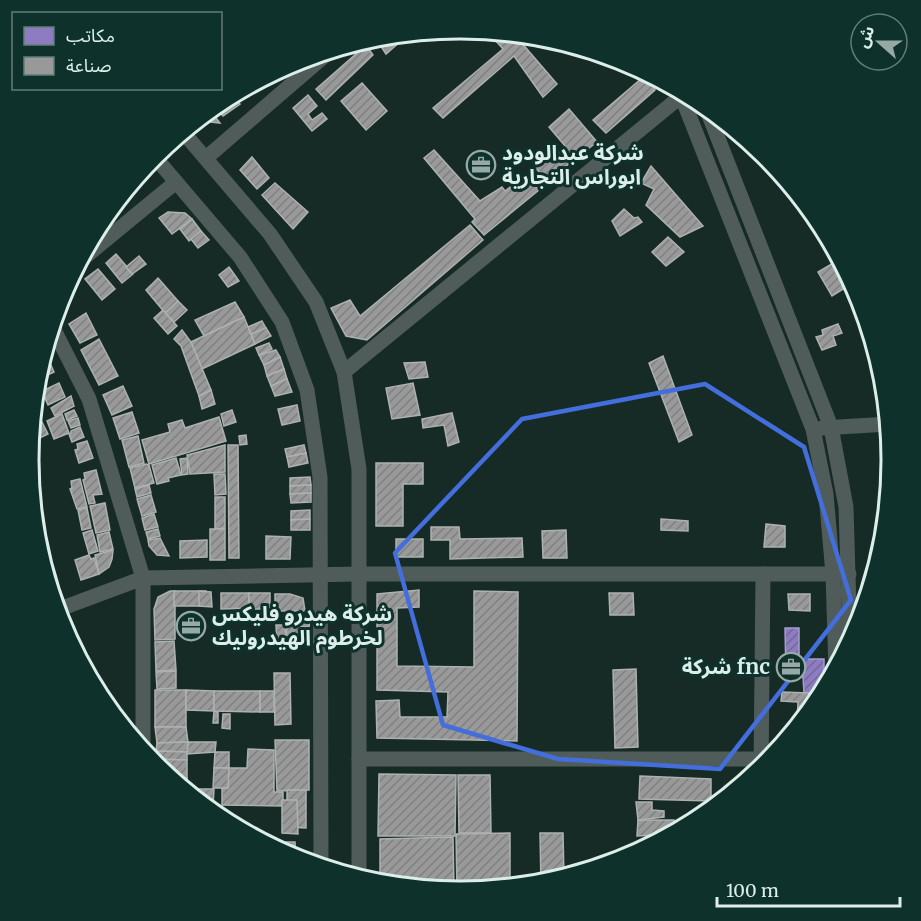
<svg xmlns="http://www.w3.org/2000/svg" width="921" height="921" viewBox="0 0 921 921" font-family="Merriweather,'Noto Sans Arabic',serif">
	<defs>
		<pattern id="offices-hatch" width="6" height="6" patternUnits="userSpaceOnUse" patternTransform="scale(1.5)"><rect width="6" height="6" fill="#8e7cc3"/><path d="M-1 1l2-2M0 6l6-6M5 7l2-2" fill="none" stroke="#736997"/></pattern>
		<pattern id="industry-hatch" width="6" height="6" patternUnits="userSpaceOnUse" patternTransform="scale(1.5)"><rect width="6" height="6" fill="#999"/><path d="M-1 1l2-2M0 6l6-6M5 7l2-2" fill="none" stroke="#7f8080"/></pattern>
	</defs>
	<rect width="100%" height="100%" fill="#162a26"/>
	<path fill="url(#offices-hatch)" stroke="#a59ece" stroke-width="1.5" d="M785,628H799V659H824V693H804L803,677H786Z"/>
	<g fill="url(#industry-hatch)" stroke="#adb2b1" stroke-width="1.5">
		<path d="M487,31L514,34L557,84L543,97L514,56L443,118L433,108L503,49Z"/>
		<path d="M410,33L386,54L375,37H377Z"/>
		<path d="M366,45L373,55L326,100L316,89Z"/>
		<path d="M636,67L648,73L655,90L606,133L593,120L642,78Z"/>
		<path d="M272,74L273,75L260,89L255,83Z"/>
		<path d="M362,83L387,111L366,130L341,101Z"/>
		<path d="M233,95L240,104L223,116L215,107Z"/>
		<path d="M308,95L317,106L308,114L312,120L322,113L327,119L312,131L293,108Z"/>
		<path d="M569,109L597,142L548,180L534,167L566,147L549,127Z"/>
		<path d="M210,110L220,123L201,121L199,119Z"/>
		<path d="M434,150L480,201L502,187L505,191L526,175L539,190L484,235L472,222L475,219L424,158Z"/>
		<path d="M252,157L269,178L257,189L240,170Z"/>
		<path d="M651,166L703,226L680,237L646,205L654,189L641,183Z"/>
		<path d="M275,183L308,212L293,229L262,195Z"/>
		<path d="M624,209L634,218L638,217L642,222L620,236L612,221Z"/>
		<path d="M168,212L185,213L192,219L172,234L159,218Z"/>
		<path d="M192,219L201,231L189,241L180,229Z"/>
		<path d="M470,225L483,240L367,340L346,336L331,308L350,300L360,316Z"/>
		<path d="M201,231L209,240L198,248L191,239Z"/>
		<path d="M668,237L684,252L666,266L652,252Z"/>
		<path d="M116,254L133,274L122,283L106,263Z"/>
		<path d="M139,256L146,264L132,274L126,267Z"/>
		<path d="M840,259L853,283L832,296L818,272Z"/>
		<path d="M229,267L239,281L228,287L219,275Z"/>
		<path d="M98,269L115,289L102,300L85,279Z"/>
		<path d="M158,278L178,301L165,313L146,290Z"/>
		<path d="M178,301L187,310L174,322L165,313Z"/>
		<path d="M235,302L244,317L204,336L195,320Z"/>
		<path d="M163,310L177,326L168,334L154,318Z"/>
		<path d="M86,313L97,335L80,343L69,324Z"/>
		<path d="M244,317L255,344L202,369L191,342Z"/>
		<path d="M262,321L266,328L251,334L248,327Z"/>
		<path d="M838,324L842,333L833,336L836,345L822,350L816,337L823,335L822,330Z"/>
		<path d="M266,328L271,336L255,344L251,334Z"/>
		<path d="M182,330L191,342L211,390L199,396L181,346L174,339Z"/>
		<path d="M99,339L118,376L99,385L81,350Z"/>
		<path d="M269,343L272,349L259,355L256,348Z"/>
		<path d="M276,350L280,357L264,365L259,355Z"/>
		<path d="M45,351L54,372L36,380L37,376Z"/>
		<path d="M663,356L692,435L679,442L649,363Z"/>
		<path d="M280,357L284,369L267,376L264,365Z"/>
		<path d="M425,362L428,377L409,379L404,363Z"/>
		<path d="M284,369L287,379L271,386L267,376Z"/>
		<path d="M287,379L292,392L275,396L271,386Z"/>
		<path d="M59,383L65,397L48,405L42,391Z"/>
		<path d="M413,383L420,415L392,419L386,388Z"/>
		<path d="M123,386L132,406L112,415L103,395Z"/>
		<path d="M211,390L215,404L202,409L199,396Z"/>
		<path d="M71,396L74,406L55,416L51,408Z"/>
		<path d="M36,402L42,415L35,419L33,415Z"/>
		<path d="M297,405L300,421L282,425L278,409Z"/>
		<path d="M74,410L77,416L67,420L65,414Z"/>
		<path d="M232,410L236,422L224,426L221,414Z"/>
		<path d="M132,412L139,433L120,439L113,418Z"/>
		<path d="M452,413L459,442L448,446L444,425L423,428L422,419Z"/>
		<path d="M62,414L69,433L54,439L47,421Z"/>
		<path d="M219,417L226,441L149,464L142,440L170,432L168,424L182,420L185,428Z"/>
		<path d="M78,418L80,425L71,428L68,421Z"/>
		<path d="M41,420L48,434L30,443L32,424Z"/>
		<path d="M80,427L84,437L72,442L69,434L71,433V431Z"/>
		<path d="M246,435L247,444L240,445L239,436Z"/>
		<path d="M138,436L144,463L129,467L122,440Z"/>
		<path d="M87,441L93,458L79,463L75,450L78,449L77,444Z"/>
		<path d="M225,445V472L190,474L187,455Z"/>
		<path d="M228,445H238L239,558H229Z"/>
		<path d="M304,445L306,453L287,457L285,449Z"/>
		<path d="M306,453L308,463L289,467L287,457Z"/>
		<path d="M176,458L181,475L168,478L169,481L157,484L152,465Z"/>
		<path d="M187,458L188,474L182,475L180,459Z"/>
		<path d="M376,463H423V484H403V526H376Z"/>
		<path d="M146,464L149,465L154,483L135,488L130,468Z"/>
		<path d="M96,470L102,494L93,495L95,503L89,504L83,480L85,479L84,473Z"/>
		<path d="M214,474H225L226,494L215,495Z"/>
		<path d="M310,477L311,485L290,486V478Z"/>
		<path d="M80,479L87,507L77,509L70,489L72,488L71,481Z"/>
		<path d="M149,485L151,493L137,497L135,489Z"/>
		<path d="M311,485V493L290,494V486Z"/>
		<path d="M311,493V502L291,503L290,494Z"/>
		<path d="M151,495L156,512L142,516L137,499Z"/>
		<path d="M215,497H225V528L215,529Z"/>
		<path d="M105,503L110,530L96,533L90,506Z"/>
		<path d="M87,508L91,528L82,530L78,510Z"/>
		<path d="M310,510V519L291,520V511Z"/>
		<path d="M154,514L158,527L145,530L142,518Z"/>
		<path d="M310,519V530H291V520Z"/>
		<path d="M661,519L688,521V531L661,530Z"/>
		<path d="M766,524L785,526V547H764Z"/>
		<path d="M431,527H459L460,539L522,538L523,557L450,559V540H431Z"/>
		<path d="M158,529L160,536L148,539L146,532Z"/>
		<rect x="210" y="529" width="15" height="31"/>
		<path d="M92,530L98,551L89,554L83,533Z"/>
		<path d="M566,530L567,558H543L542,531Z"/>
		<path d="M109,532L113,549L100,552L97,535Z"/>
		<path d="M266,536L291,537L290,559H266Z"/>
		<path d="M160,538L169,556L157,555L149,546L148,540Z"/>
		<rect x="396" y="539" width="27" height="18"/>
		<path d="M207,540V557L180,558V541Z"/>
		<path d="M113,550L112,559L109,567L99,574L95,555Z"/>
		<path d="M89,555L91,559L94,558L99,574L81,580L75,560Z"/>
		<path d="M419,590V607L397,608V666L474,667V591L518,592L517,741L377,738L376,701L399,700L400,717H447L448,692L377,690V594Z"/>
		<path d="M170,591H175V639L155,640L154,609L158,597Z"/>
		<path d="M174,591H206L207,606H174Z"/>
		<path d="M199,591L211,592L212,607L199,606Z"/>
		<path d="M221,593H249V608L221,609Z"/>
		<path d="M249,593H270V614L263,615V609H249Z"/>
		<path d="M609,593H633L634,615H610Z"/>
		<path d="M275,594H290L303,598L305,611H275Z"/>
		<path d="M788,594H810V611L789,610Z"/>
		<path d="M285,616L310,618L309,627L287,626L285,625Z"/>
		<path d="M276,625H285L286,645H277Z"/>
		<path d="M287,626L309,627L308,646L286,645Z"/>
		<path d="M174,641L176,670L156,671L155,642Z"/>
		<path d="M636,669L638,747L615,748L613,670Z"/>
		<path d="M176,671V688L157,689L156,672Z"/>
		<path d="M274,673H290L291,724L275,725Z"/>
		<rect x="155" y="690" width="31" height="37"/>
		<path d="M186,690L214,691V711L186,710Z"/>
		<path d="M214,691H260V712L214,711Z"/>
		<rect x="260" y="691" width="14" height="21"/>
		<path d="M782,692L809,693L808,715L801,723H797L798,702L781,701Z"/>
		<path d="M214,711L218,712V723H213Z"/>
		<path d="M223,714H230V729L222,728Z"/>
		<path d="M787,725H798L787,740Z"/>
		<path d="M155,727H186L188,742L157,743Z"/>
		<path d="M275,740H309V790L277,791Z"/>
		<path d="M188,742H216L215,752L187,754Z"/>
		<path d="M188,742L187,752L156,751L157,743Z"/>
		<path d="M248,749L274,750V792H283V806L222,805V788H228V768H247Z"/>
		<path d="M157,751L187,752V760L156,759Z"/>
		<path d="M215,752H229V768H214Z"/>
		<path d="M156,759L187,760V778H169L157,767Z"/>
		<path d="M214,768H229L228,788H213Z"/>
		<path d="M379,774L456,775L455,836H378Z"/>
		<path d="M458,775H490L491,833H459Z"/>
		<path d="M640,776L711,779V801L639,799Z"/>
		<path d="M169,778H187V789H183Z"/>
		<path d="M740,779H749V780L740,787Z"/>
		<path d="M187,789H214L213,807H205L187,792Z"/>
		<path d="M287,790H306V828L287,827Z"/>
		<path d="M282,800H297L298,834L282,833Z"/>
		<path d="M636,802H652V810L664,811V817L638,820Z"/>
		<path d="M638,820H674V834L637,836Z"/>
		<path d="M234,827L257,828L256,838H255Z"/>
		<path d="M510,833V888L457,889L456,834Z"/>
		<path d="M540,833H563L564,878L541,885Z"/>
		<path d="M453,837L454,890L386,885L380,880V839Z"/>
		<path d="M286,842H295L296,860L287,855Z"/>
		<path d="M284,846V854L271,847Z"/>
	</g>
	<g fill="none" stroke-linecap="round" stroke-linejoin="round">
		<g stroke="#505c5a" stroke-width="15">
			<path d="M679,90L813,429L826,494L833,574L836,671"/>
			<path d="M705,105L831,427L846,507L850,644"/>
			<path d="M183,132L270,234L316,302L344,372L359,469V879"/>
			<path d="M154,156L240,257L282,322L307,390L320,477L321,867"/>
			<path d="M206,158L330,51"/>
			<path d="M80,261L176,182"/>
			<path d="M52,326L89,399L143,578V751"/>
			<path d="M344,372L685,93"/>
			<path d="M822,428L889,424"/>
			<path d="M57,610L143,578L359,574H849"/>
			<path d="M359,759H761"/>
			<path d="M761,770L763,574"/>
		</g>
	</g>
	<path fill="none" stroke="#436edb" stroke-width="4.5" stroke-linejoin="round" d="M705,384L804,447L851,600L720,769L558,759L443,725L395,553L522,419Z"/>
	<defs>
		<g id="office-ring" transform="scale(1.5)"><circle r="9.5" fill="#0e322b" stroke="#96a9a5" stroke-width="1.5"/><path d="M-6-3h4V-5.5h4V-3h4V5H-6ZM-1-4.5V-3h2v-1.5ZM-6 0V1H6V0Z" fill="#96a9a5"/></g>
	</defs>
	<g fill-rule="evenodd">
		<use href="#office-ring" x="481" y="165"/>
		<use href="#office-ring" x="191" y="626"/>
		<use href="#office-ring" x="791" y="667"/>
	</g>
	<g text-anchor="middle" stroke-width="6" stroke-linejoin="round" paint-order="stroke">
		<g font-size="21" font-weight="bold" fill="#dbeee9" stroke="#0e322b" text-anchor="start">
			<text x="502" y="160">شركة عبدالودود<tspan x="502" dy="24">ابوراس التجارية</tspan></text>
			<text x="212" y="621">شركة هيدرو فليكس<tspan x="212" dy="24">لخرطوم الهيدروليك</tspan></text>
			<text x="770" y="674" text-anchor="end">شركة fnc</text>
		</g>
	</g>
	<path d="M0 0H921V921H0ZM39 460a421 421 0 1 1 842 0a421 421 0 1 1-842 0Z" fill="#0e322b" fill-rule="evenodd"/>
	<path fill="none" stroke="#dbeee9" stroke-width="3" d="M39 460a421 421 0 1 1 842 0a421 421 0 1 1-842 0Z"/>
	<rect x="12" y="12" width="210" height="78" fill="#0e322b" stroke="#607d77" stroke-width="1.5"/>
	<rect x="24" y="27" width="30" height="18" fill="#8e7cc3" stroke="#607d77" stroke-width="1.5"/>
	<text x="66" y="42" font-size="18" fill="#dbeee9">مكاتب</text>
	<rect x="24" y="57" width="30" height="18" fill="#999999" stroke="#607d77" stroke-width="1.5"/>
	<text x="66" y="72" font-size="18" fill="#dbeee9">صناعة</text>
	<g transform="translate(879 42) rotate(291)"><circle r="28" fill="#0e322b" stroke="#607d77" stroke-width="1.5"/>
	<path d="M0-4.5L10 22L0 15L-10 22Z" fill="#96a9a5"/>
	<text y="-9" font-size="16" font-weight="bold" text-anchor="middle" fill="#dbeee9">ش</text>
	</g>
	<path d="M717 897v9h183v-9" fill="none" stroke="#dbeee9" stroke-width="3"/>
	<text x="726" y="897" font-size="18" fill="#dbeee9" stroke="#0e322b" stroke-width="4.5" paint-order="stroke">100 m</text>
</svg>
